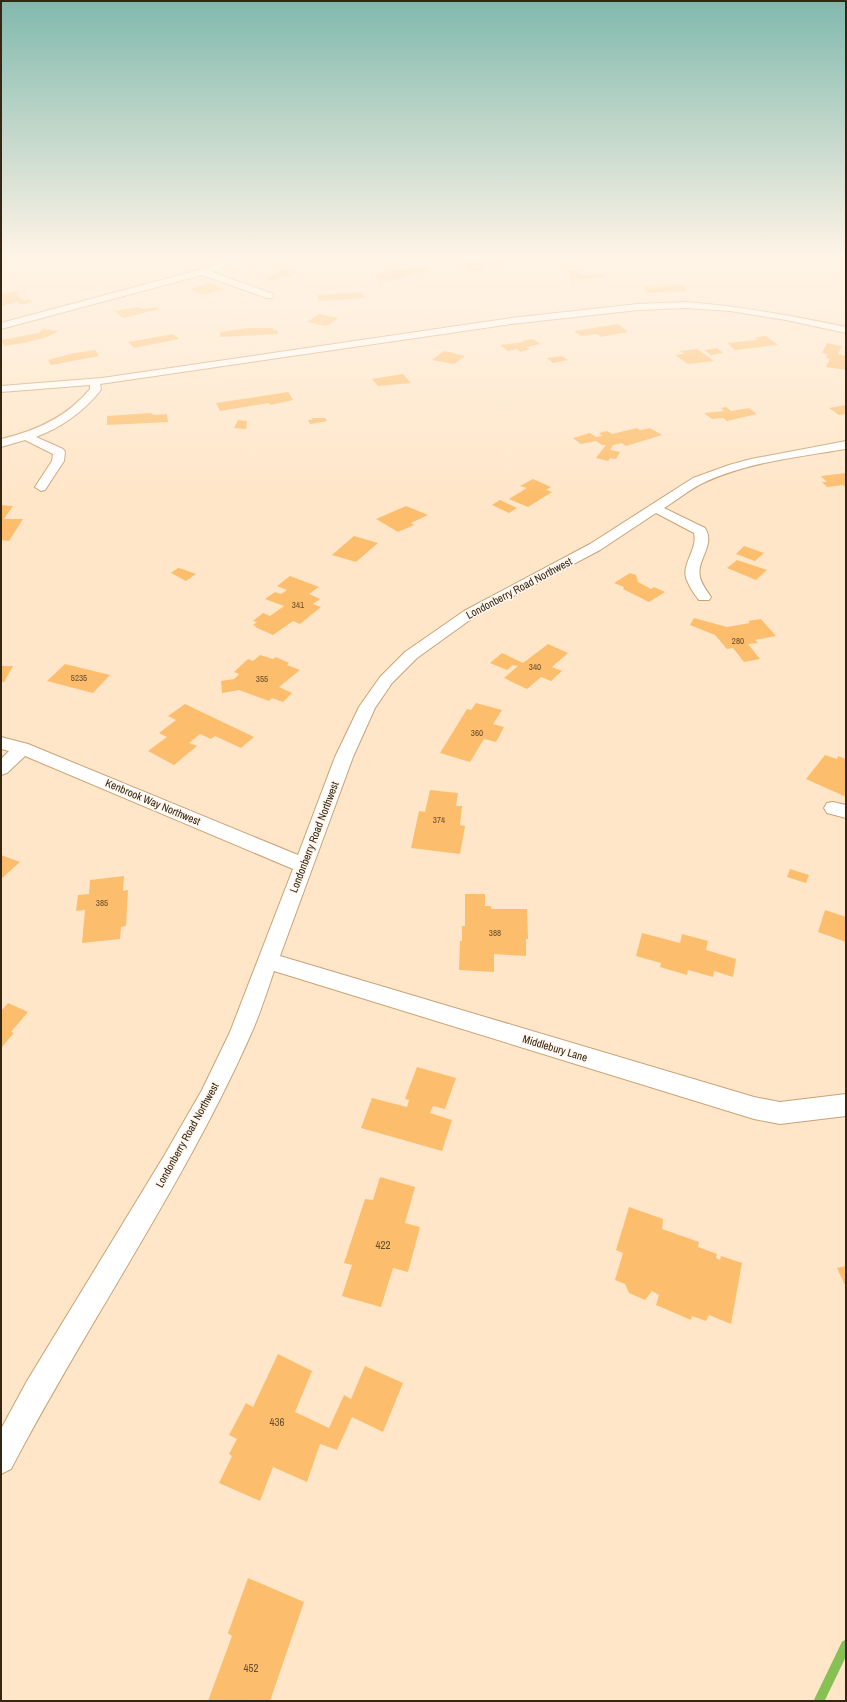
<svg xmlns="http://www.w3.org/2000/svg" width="847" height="1702" viewBox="0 0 847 1702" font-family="'Archivo Narrow',sans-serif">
	<rect width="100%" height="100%" fill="#ffe6c9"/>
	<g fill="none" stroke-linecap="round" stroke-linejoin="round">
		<path stroke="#87c054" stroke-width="10" d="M819,1701L846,1645"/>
	</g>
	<g fill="#fcbe6d">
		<path d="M123,255H142V256L128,261L124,259L129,258Z"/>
		<path d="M292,255H307L296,260L287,258Z"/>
		<path d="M491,260L492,262H504L505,264L470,266L471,268H481L483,271H468L466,266H462L460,261Z"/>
		<path d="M419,267L431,270L385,282L374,276L396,269H409Z"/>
		<path d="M282,269L297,272L288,277L283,276L276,281L265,279Z"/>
		<path d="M577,270L582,275L601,274L604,277L571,280L568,277L573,276L566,271Z"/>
		<path d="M210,283L225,289L203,295L191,289Z"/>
		<path d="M684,285L687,291L646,293L643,286Z"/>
		<path d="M16,291L21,294L16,295L24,300L29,299L33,302L21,305L17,302L3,306L1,305V294Z"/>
		<path d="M362,292L365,298L319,301L317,295Z"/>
		<path d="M139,307L142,309L155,307L159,309L124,318L120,316L115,311Z"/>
		<path d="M319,314L339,318L326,326L307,322Z"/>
		<path d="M618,324L628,332L601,337L597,334L581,336L574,331Z"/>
		<path d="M248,328H273V330H277L278,334L220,337V332Z"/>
		<path d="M43,329L59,331L47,337L23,343L5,346L1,342V340L39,333Z"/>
		<path d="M173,334L179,339L134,348L128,342Z"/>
		<path d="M766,336L778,345L735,350L727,343L757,340L754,338Z"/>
		<path d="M533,339L541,344L526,347L530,349L520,352L517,349L508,351L500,345L524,342L522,341Z"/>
		<path d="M827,343L842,346L838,354L846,356V370L826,367L830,359L826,358L828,354L822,353Z"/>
		<path d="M717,348L723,353L711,355L704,350Z"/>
		<path d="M697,349L714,361L688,364L675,355L684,354L680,351Z"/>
		<path d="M95,350L99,356L51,365L48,360L70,354Z"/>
		<path d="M444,351L465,356L454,364L432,360Z"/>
		<path d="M562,356L568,360L553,363L547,358Z"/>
		<path d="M403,374L411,383L378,386L372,379Z"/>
		<path d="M288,392L293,400L270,405L269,403L220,411L216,403Z"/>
		<path d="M846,405V414L839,415L829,408Z"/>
		<path d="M726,407L731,411L749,408L757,414L727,421L723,418L712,419L704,413L724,411L721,408Z"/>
		<path d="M150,413L155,415L167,414L168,422L107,425V416Z"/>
		<path d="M311,418H325L327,421L310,424L308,420H313Z"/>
		<path d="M238,420L247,421L246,429L234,428Z"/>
		<path d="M637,428L640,430L650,428L662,435L626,446L622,443L613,445L610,450L620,452L616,459L610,458L608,461L596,458L606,445H602L596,441L581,444L573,438L590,433L596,437L602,436L599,433L607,431L612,434Z"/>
		<path d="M846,473V488L843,485L827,487L822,482H827L821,476Z"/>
		<path d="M533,479L551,487L546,490L552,492L528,507L509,499L527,488L520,486Z"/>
		<path d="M500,500L517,508L509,513L492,505Z"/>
		<path d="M1,505L13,506L4,519H23L9,541L1,540Z"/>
		<path d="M406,506L428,515L411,523L414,525L398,532L376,519Z"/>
		<path d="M354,536L378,543L356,562L332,555Z"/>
		<path d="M744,546L764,553L755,561L736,554Z"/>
		<path d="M737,560L767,570L756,580L727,568Z"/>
		<path d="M178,568L182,569L196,574L186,581L171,573Z"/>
		<path d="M630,573L636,575L638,582L651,589L654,587L665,592L649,602L623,589L624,587L614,583Z"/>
		<path d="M290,576L319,587L309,594L320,599L313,604L321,607L300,624L293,621L273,635L255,627L256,626L253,625L257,622L253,621L263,613L270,616L284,606L265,599L275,592L281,594L287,590L277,586Z"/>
		<path d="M694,618L727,627L750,623L748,621L761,619L776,636L755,640L758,643L748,644L760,659L744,662L733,648L727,649L715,635L690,625Z"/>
		<path d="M548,644L568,653L552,667L562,671L551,681L541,677L527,689L504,678L518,666L513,665L507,670L490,663L502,653L523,663Z"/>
		<path d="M260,655L273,659L276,657L289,663L287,665L300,670L279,687L292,693L283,702L272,698L269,701L239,690L222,693L221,681L234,679L239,674L234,672L248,659L253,661Z"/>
		<path d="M65,664L110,675L93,693L47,681Z"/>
		<path d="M1,666H13L4,682H1Z"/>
		<path d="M476,703L502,710L493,724L504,727L496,742L484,739L470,762L440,753L467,709L471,710Z"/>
		<path d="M185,704L254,737L241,748L215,736L211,739L200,734L189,743L197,746L174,765L148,751L167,737L159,733L176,720L168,716Z"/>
		<path d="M825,755L837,759L838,756L846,759V797L806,779Z"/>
		<path d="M430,790L458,793L456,806H462L460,825L465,826L460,854L411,848L419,811L425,812Z"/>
		<path d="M1,855L20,862L1,879Z"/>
		<path d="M790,869L809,875L806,883L787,877Z"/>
		<path d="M124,876L123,891L128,890L126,926L121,927L120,939L82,943L85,910L76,911L78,895L89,894L90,880Z"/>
		<path d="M465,894H485V906H491V909H527L528,939H526V956L494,954V972L459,970L460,941H462V926H465Z"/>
		<path d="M825,910L846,917V942L818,932Z"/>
		<path d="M642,933L680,943L682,934L708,941L706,950L736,959L733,977L714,971L713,977L688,970L687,975L660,967L661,963L636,956Z"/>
		<path d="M8,1003L28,1012L11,1032L14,1033L1,1048V1011Z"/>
		<path d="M417,1067L456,1078L445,1109L433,1106L430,1113L452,1120L442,1151L361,1128L372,1098L407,1107L409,1100L405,1099Z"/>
		<path d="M380,1177L415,1187L405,1223L420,1227L408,1272L393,1268L381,1307L342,1296L352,1265L344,1263L365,1199L373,1200Z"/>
		<path d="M629,1207L663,1219L662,1229L699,1242L698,1247L717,1254L716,1258L720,1260L721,1256L742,1263L731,1324L709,1315L706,1321L692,1316L691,1320L656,1305L659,1295L652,1291L645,1300L629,1293L625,1284L615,1280L623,1253L616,1250Z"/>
		<path d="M846,1266V1287L837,1268Z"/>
		<path d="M278,1354L312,1371L295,1412L329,1428L344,1395L351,1399L365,1366L403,1383L383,1432L352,1417L337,1450L320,1444L307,1482L273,1467L260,1501L219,1483L232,1456L229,1454L237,1439L229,1435L246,1403L253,1407Z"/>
		<path d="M248,1578L304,1602L270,1701H208L232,1636L228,1633Z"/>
	</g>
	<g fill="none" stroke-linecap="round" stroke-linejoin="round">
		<g stroke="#c9a273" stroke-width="2">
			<g id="minor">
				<path d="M238,255H250L212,272L273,294V298H267L202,275L1,329V323L210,267Z"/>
				<path d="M686,302C740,306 793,316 846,327V333L786,320L730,311L686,308L638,310L511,324L100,384L101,389L100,391C82,413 62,427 36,437L63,449L65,452L64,461L45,490L41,491L35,487L52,461L53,454L25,440L1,447V439C36,431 67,417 90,389V385L1,392V386L102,378L511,318L638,304Z"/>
				<path d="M846,441V449C798,457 748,462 703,483C690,489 677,500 664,508L705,528C716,545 696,560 700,577C702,585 707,591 711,597L709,600H699C694,594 689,586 686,578C682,563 698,549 694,533L656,513L600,550L474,617L417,658L392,683L375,708L353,757L280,956L754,1097L780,1102L846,1094V1116L780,1124L754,1119L274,971C267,992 260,1014 251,1034C184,1185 88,1322 11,1469L1,1474V1429L27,1381L164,1156L202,1090L230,1032L293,869L25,756L7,773L1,775V759L9,751L1,749V737L28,744L298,855L335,757L359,707L380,677L405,652L464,611L590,544L693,478L729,465L751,459Z"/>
				<path d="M833,802L846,805V818L827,813L824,808L827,803Z"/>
			</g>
		</g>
		<use href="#minor" fill="#fff" fill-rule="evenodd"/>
	</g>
	<linearGradient id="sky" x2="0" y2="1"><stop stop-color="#81b9ad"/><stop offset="0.52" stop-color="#fff4e7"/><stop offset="1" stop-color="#fff4e7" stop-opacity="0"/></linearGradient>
	<rect width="847" height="494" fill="url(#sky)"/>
	<g text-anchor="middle" stroke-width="3.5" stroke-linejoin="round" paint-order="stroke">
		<g font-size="9" fill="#674c2a">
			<text x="298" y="608">341</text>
			<text x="738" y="644">280</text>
			<text x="535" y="670">340</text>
			<text x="79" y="681">5235</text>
			<text x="262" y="682">355</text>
			<text x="477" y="736">360</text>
			<text x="439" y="823">374</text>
			<text x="102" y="906">385</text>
			<text x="495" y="936">388</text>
		</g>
		<g font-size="11" fill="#352613" stroke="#fff7ed">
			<text transform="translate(519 588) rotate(-28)" y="4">Londonberry Road Northwest</text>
			<text transform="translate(153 802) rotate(23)" y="4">Kenbrook Way Northwest</text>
			<text transform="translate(314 837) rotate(-69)" y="4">Londonberry Road Northwest</text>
			<text transform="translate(555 1048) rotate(17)" y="4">Middlebury Lane</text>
			<text transform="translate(187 1135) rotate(-61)" y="4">Londonberry Road Northwest</text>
		</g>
		<g font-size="11" fill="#674c2a">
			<text x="383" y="1249">422</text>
			<text x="277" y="1426">436</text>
			<text x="251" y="1672">452</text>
		</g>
	</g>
	<rect width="847" height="1702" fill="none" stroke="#352613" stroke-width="4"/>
</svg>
